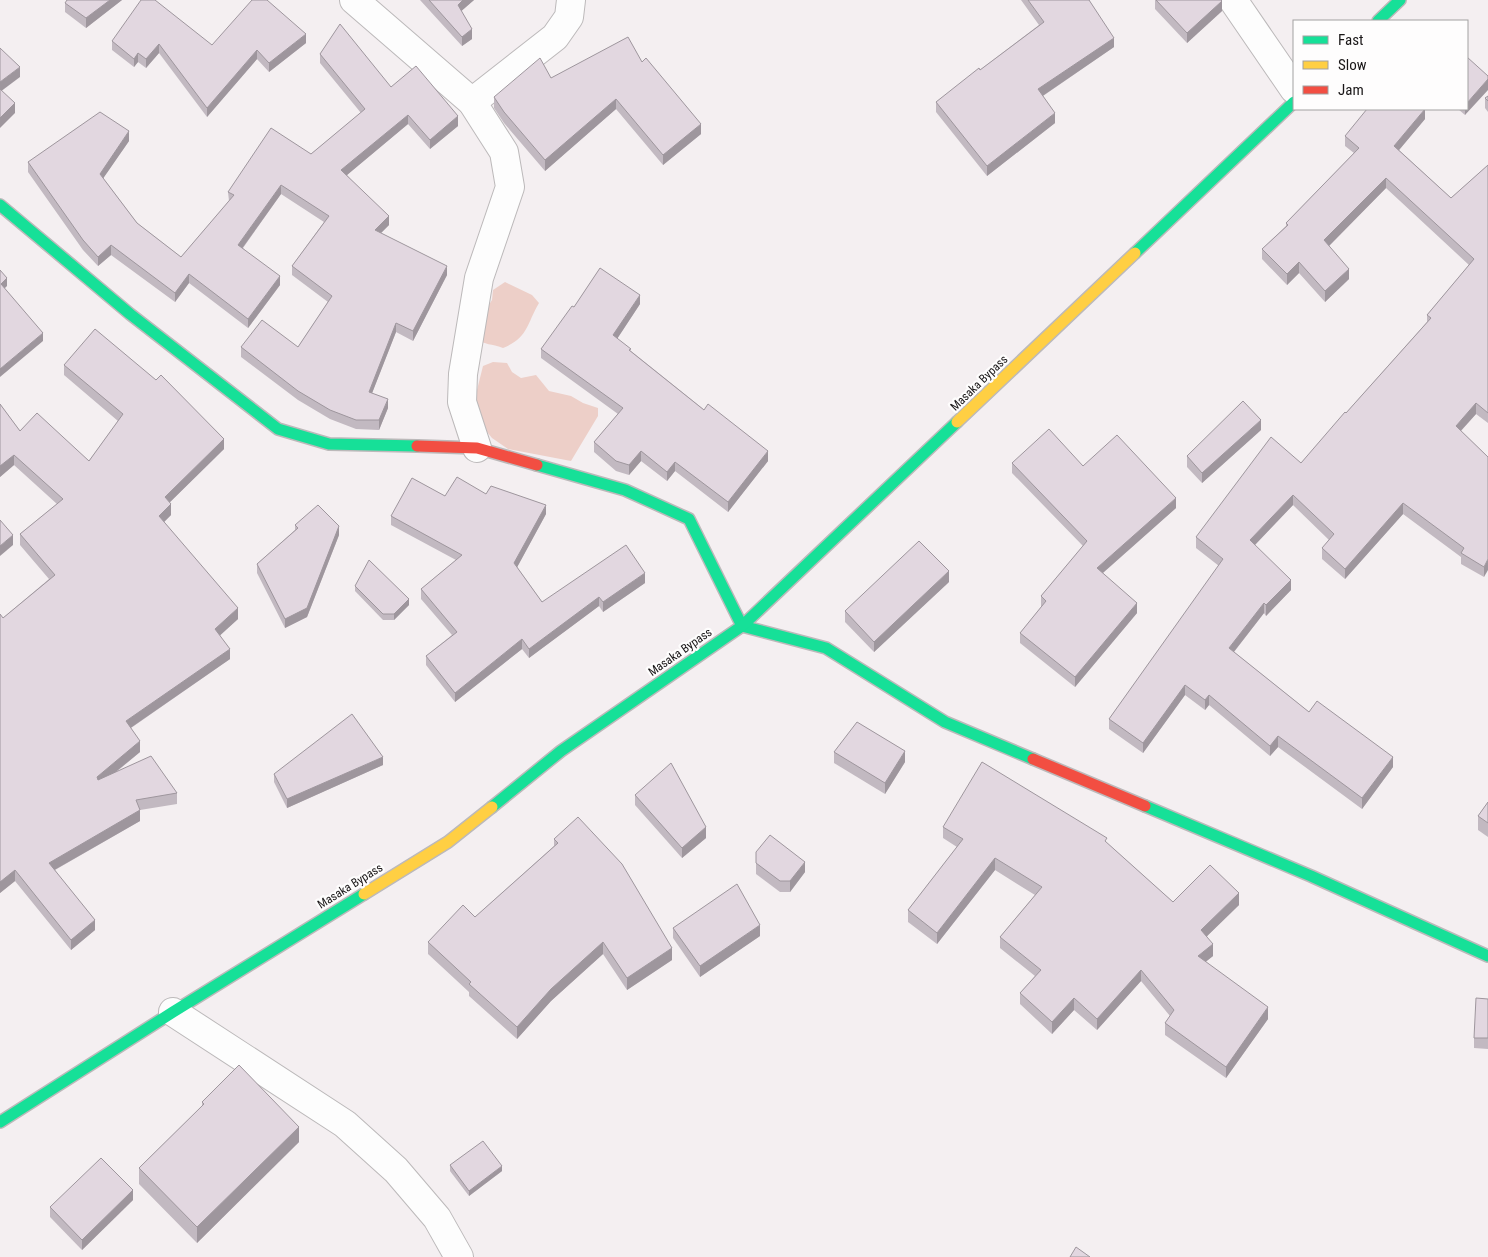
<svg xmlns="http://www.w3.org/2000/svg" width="1488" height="1257" viewBox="0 0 1488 1257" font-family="'Roboto Condensed',sans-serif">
	<rect width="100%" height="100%" fill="#f4eff1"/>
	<g fill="#edcfc8">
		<path d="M505,282L532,295L539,303C526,325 529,337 503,348C491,343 486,346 475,338L483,314L492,300L493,290Z"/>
		<path d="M493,362L507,363L512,372L521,378L536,375L549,391L571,396L583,403L598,408V416L571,461L508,449L492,438L483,427L476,410L477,390L483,366Z"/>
	</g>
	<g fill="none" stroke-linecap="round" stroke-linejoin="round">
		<g stroke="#bcb9ba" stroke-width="30">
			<g id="street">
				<path d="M354,0L472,102L504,152L510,187L479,278L463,374L462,402L477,448"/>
				<path d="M1233,0L1294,89"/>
				<path d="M472,102L555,37L569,17L571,0"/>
				<path d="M173,1012L345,1124L396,1170L437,1218L459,1257"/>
			</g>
		</g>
		<g stroke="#bcb9ba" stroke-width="14">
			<g id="fast">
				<path d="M1378,21L1400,0"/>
				<path d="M0,205L130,314L278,429L329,444L417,446"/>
				<path d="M1135,253L1294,102"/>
				<path d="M537,465L625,490L689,519L742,626L826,648L945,722L1033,759"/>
				<path d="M1145,806L1311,876L1488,956"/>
				<path d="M492,807L561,751L742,626L957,422"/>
				<path d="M0,1122L173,1012L364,894"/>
			</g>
		</g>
		<g stroke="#bcb9ba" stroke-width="14">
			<g id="slow">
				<path d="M957,422L1135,253"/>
				<path d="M364,894L448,842L492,807"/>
			</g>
		</g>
		<g stroke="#bcb9ba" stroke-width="14">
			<g id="jam">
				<path d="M417,446L477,448L537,465"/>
				<path d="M1033,759L1145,806"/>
			</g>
		</g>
		<use href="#street" stroke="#fdfdfd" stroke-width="28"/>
		<use href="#fast" stroke="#16e098" stroke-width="11"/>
		<use href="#slow" stroke="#ffcf43" stroke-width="11"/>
		<use href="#jam" stroke="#f24e42" stroke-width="11"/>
	</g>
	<g fill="#c2b9c1">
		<path d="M122,0L86,28L65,12V3Z"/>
		<path d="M420,0H474L461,11L472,39L462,46Z"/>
		<path d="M1021,0H1089L1114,47L1043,96L1055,123L987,176L936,112V102L980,70L1039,25Z"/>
		<path d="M1155,0H1221L1222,11L1187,43L1155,9Z"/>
		<path d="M112,41L212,45L306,43L269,72L257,59L207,117L159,53L146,68L138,62L134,67L112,50Z"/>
		<path d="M320,54L391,87L458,126L430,149L408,124L347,175L389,225L381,233L447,275L413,341L396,332L372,393L388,408L379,430L356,429L330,419L298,400L241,357V347H298L328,302L292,275V266L324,222L281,194L243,248L280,285L248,328L189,283L175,302L111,255L98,266L83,250L28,172V162L129,141L103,178L137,223L181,257L229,201L228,192L311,154L361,113L320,63Z"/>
		<path d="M642,62L701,134L663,165L616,109L545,171L504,123L494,108V97L551,78Z"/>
		<path d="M1488,96V112L1485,108V98Z"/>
		<path d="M1458,109H1467L1465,115Z"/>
		<path d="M1425,119L1399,150L1451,198L1488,165V423L1476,414L1461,431L1488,457L1484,577L1461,564V557L1403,514L1345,579L1322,559V548L1329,540L1293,505L1255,545L1291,590L1266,616L1264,613L1234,652L1309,712L1393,767L1362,809L1278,747L1270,756L1209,705L1205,710L1185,695L1143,753L1109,729V719L1219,566L1196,548V537L1301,463L1346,413L1427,322V315L1469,265L1386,188L1329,246L1349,279L1325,302L1299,273L1287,285L1262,259V249L1286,226V223L1354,153L1345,146V136Z"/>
		<path d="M640,304L617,339L631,351L768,461L728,512L675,471L667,481L641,461L629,475L616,471L594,452V442L618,414L541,358V349L574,307Z"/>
		<path d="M64,365L224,449L170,502L171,515L164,522L238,619L220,635L230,659L131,728L140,752L115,773L177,793V804L140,810V821L55,870L95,930L71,950L15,881L0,893V614L3,618L49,579L20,545V534L57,504L14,465L0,477V404L20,431L89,461L118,421L64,375Z"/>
		<path d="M1261,430L1202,483L1187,467V456Z"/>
		<path d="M1012,463L1083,466L1176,508L1103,573L1137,613L1075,687L1020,643V633L1042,606H1041V596L1083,546L1012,473Z"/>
		<path d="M486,494L546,514L517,567L542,602L645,583L603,612L599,606L529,658L522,649L455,702L426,665V656L452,635L421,599V589L456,560L391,525V516L445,496Z"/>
		<path d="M295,525L339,535L307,617L285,628L257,573V564L295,530Z"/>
		<path d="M949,582L874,652L845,622V611Z"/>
		<path d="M355,586L409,605L394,620H383L355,591Z"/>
		<path d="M834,752L905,762L885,794L834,763Z"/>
		<path d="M383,765L287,808L274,782V774Z"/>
		<path d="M635,795L706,838L682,858L635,805Z"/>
		<path d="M1488,802V837L1478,830V816Z"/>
		<path d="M943,827L1107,843L1173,902L1239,905L1207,936L1213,956L1205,962L1268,1019L1226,1078L1165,1035V1023L1170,1016L1141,981L1097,1030L1074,1010L1052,1034L1020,1004V993L1035,976L1000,948V937L1035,895L995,870L937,944L908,922V910L957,847L943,838Z"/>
		<path d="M554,839L672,960L627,990L603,954L551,1001L517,1039L469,996V992L428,954V942L475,917L554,846Z"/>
		<path d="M756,852L805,872L790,892H780L756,874Z"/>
		<path d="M673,928L760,936L700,977L673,938Z"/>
		<path d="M1488,999V1049L1474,1048V1038Z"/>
		<path d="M202,1102L299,1142L197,1243L139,1184V1168L202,1106Z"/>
		<path d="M450,1165L502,1171L469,1196L450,1171Z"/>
		<path d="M133,1200L82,1250L50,1217V1207Z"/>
	</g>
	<g fill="#9e969d">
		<path d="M110,0H122L86,28V18Z"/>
		<path d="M463,0H474L458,14V5Z"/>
		<path d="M1222,1V11L1187,43V33Z"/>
		<path d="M472,29V39L462,46V37Z"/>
		<path d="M306,34V43L269,72V63Z"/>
		<path d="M1114,38V47L1038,99V89Z"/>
		<path d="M159,44V53L146,68V59Z"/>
		<path d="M257,50V59L207,117V108Z"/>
		<path d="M138,53V62L134,67V59Z"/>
		<path d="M20,67V77L0,92V82Z"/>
		<path d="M1488,79V90L1465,115V109H1467V103Z"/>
		<path d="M616,99V109L545,171V160Z"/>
		<path d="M15,103V113L0,128V118Z"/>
		<path d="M1425,109V119L1394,156V146Z"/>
		<path d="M1055,113V123L987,176V166Z"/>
		<path d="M408,115V124L341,180V170Z"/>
		<path d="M458,116V126L430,149V140Z"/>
		<path d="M701,124V134L663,165V155Z"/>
		<path d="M129,131V141L100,183V174Z"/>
		<path d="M1386,178V188L1324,251V240Z"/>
		<path d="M281,185V194L238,254V245Z"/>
		<path d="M389,216V225L375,239V230Z"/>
		<path d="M111,245V255L98,266V257Z"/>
		<path d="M1299,262V273L1287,285V274Z"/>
		<path d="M447,266V275L413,341V331Z"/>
		<path d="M1349,269V279L1325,302V291Z"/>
		<path d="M189,274V283L175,302V293Z"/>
		<path d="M280,276V285L248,328V319Z"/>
		<path d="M7,278V286L1,292V284Z"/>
		<path d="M640,295V304L613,345V335Z"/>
		<path d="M396,323V332L369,401V392Z"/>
		<path d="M43,333V341L0,377V369Z"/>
		<path d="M388,399V408L379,430V420Z"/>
		<path d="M1476,403V414L1456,436V426Z"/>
		<path d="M1261,420V430L1202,483V473Z"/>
		<path d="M224,439V449L165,507V497Z"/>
		<path d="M641,451V461L629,475V465Z"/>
		<path d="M768,451V461L728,512V502Z"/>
		<path d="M14,455V465L0,477V466Z"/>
		<path d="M675,462V471L667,481V472Z"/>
		<path d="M1293,495V505L1250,550V540Z"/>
		<path d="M1176,498V508L1097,578V568Z"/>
		<path d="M1403,503V514L1345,579V569Z"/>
		<path d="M171,504V515L159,527V516Z"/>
		<path d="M546,505V514L514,573V563Z"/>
		<path d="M339,526V535L307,617L285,628V619Z"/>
		<path d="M13,535V545L0,556V546Z"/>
		<path d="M1488,559V570L1484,577V567Z"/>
		<path d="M949,571V582L874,652V642Z"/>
		<path d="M645,573V583L603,612V602Z"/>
		<path d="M1291,580V590L1266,616V605Z"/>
		<path d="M599,597V606L529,658V649Z"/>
		<path d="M409,599V605L394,620V614Z"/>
		<path d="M1137,603V613L1075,687V677Z"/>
		<path d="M1264,603V613L1229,658V648Z"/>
		<path d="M238,608V619L215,640V629Z"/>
		<path d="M522,639V649L455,702V693Z"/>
		<path d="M230,649V659L126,731V721Z"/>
		<path d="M1185,685V695L1143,753V743Z"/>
		<path d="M1209,695V705L1205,710V700Z"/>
		<path d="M1278,736V747L1270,756V746Z"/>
		<path d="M140,741V752L97,787V777Z"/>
		<path d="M905,751V762L885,794V783Z"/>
		<path d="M383,757V765L287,808V799Z"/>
		<path d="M1393,757V767L1362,809V798Z"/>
		<path d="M140,810V821L49,873V863Z"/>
		<path d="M706,827V838L682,858V848Z"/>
		<path d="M995,858V870L937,944V933Z"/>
		<path d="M805,862V872L790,892V881Z"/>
		<path d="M15,870V881L0,893V882Z"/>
		<path d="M1239,893V905L1201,942V930Z"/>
		<path d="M95,920V930L71,950V940Z"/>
		<path d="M760,925V936L700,977V966Z"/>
		<path d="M603,942V954L551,1001L517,1039V1027L551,989Z"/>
		<path d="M1213,944V956L1198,968V956Z"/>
		<path d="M672,948V960L627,990V978Z"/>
		<path d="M1141,970V981L1097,1030V1019Z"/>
		<path d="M1074,998V1010L1052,1034V1022Z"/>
		<path d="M1268,1007V1019L1226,1078V1067Z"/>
		<path d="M299,1127V1142L197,1243V1227Z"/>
		<path d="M502,1166V1171L469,1196V1191Z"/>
		<path d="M133,1190V1200L82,1250V1240Z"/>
	</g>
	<g fill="#e2d7e0" stroke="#9e969d">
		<path d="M67,0H110L86,18L65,3Z"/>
		<path d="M141,0H155L212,45L252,0H267L306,34L269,63L257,50L207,108L159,44L146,59L138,53L134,59L112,41Z"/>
		<path d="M429,0H463L458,5L472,29L462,37Z"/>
		<path d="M1028,0H1089L1114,38L1038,89L1055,113L987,166L936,102L979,68L980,70L1044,22Z"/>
		<path d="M1156,0H1221L1222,1L1187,33Z"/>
		<path d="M340,24L391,87L416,66L458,116L430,140L408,115L341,170L389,216L375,230L447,266L413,331L396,323L369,392L388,399L379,420H356L330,410L298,391L241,347L262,320L298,347L332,296L292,266L329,216L281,185L238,245L280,276L248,319L189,274L175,293L111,245L98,257L83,240L28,162L100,112L129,131L100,174L137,223L181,257L234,195L228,192L271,128L311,154L365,109L320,54Z"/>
		<path d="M628,37L642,62L646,58L701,124L663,155L616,99L545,160L504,112L494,97L540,58L551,78Z"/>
		<path d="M0,48L20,67L0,82Z"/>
		<path d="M1467,57L1488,76V79L1467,103Z"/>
		<path d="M0,89L15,103L0,118Z"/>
		<path d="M1488,96V101L1485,98Z"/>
		<path d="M1367,109H1425L1394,146L1451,198L1488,165V413L1476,403L1456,426L1488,457V559L1484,567L1461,553L1464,548L1403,503L1345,569L1322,548L1334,534L1293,495L1250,540L1291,580L1266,605L1264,603L1229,648L1309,712L1317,701L1393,757L1362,798L1278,736L1270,746L1209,695L1205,700L1185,685L1143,743L1109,719L1223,559L1196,537L1271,437L1301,463L1345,412L1346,413L1431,318L1427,315L1474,259L1386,178L1324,240L1349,269L1325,291L1299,262L1287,274L1262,249L1288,225L1286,223L1359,148L1345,136Z"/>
		<path d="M600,268L640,295L613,335L631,349L629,350L704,410L708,404L768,451L728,502L675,462L667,472L641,451L629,465L616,461L594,442L623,408L541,349L572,306L574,307Z"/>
		<path d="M0,270L7,278L1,284L43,333L0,369Z"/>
		<path d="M95,329L156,380L161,375L224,439L165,497L171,504L159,516L238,608L215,629L230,649L126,721L140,741L97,777L98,780L151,756L177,793L136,800L140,810L49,863L95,920L71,940L15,870L0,882V614L3,618L55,575L20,534L63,499L14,455L0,466V404L20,431L37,413L89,461L123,414L64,365Z"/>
		<path d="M1243,401L1261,420L1202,473L1187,456Z"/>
		<path d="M1049,429L1083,466L1117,435L1176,498L1097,568L1137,603L1075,677L1020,633L1046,601L1041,596L1087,541L1012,463Z"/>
		<path d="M457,477L486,494L491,486L546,505L514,563L542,602L626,545L645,573L603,602L599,597L529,649L522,639L455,693L426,656L457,632L421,589L462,555L391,516L412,478L445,496Z"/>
		<path d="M318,505L339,526L307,608L285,619L257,564L298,528L295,525Z"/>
		<path d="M0,520L13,535L0,546Z"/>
		<path d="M919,541L949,571L874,642L845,611Z"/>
		<path d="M369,560L409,599L394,614H383L355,586Z"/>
		<path d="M352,714L383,757L287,799L274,774Z"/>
		<path d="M857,722L905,751L885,783L834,752Z"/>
		<path d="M982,762L1107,838L1105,841L1173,902L1210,865L1239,893L1201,930L1213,944L1198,956L1268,1007L1226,1067L1165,1023L1174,1010L1141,970L1097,1019L1074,998L1052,1022L1020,993L1041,970L1000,937L1042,887L995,858L937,933L908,910L963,839L943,827Z"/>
		<path d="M671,763L706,827L682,848L635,795Z"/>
		<path d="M1488,802V823L1478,816Z"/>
		<path d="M578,817L622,864L672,948L627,978L603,942L551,989L517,1027L469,984L471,982L428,942L463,905L475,917L558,843L554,839Z"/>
		<path d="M770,835L805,862L790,881H780L756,863V852Z"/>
		<path d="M737,884L760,925L700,966L673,928Z"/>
		<path d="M1476,998L1488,999V1038H1474Z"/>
		<path d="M239,1065L299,1127L197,1227L139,1168L204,1104L202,1102Z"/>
		<path d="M483,1141L502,1166L469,1191L450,1165Z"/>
		<path d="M101,1158L133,1190L82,1240L50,1207Z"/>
		<path d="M1076,1247L1090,1257H1070Z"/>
	</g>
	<g text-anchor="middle" stroke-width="4.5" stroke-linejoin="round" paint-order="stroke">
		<g font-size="12" fill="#191617" stroke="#fefdfd">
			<text transform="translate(979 383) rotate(-44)" y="4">Masaka Bypass</text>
			<text transform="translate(680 652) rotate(-35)" y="4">Masaka Bypass</text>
			<text transform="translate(350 886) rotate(-32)" y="4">Masaka Bypass</text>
		</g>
	</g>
	<rect x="1293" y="20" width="175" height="90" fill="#fefdfd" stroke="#a2a1a1"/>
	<rect x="1303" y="36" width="25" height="8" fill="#16e098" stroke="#a2a1a1"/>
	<text x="1338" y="45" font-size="15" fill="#191617">Fast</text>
	<rect x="1303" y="61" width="25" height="8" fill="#ffcf43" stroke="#a2a1a1"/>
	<text x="1338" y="70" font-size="15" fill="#191617">Slow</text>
	<rect x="1303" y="86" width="25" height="8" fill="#f24e42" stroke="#a2a1a1"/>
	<text x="1338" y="95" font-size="15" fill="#191617">Jam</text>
</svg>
